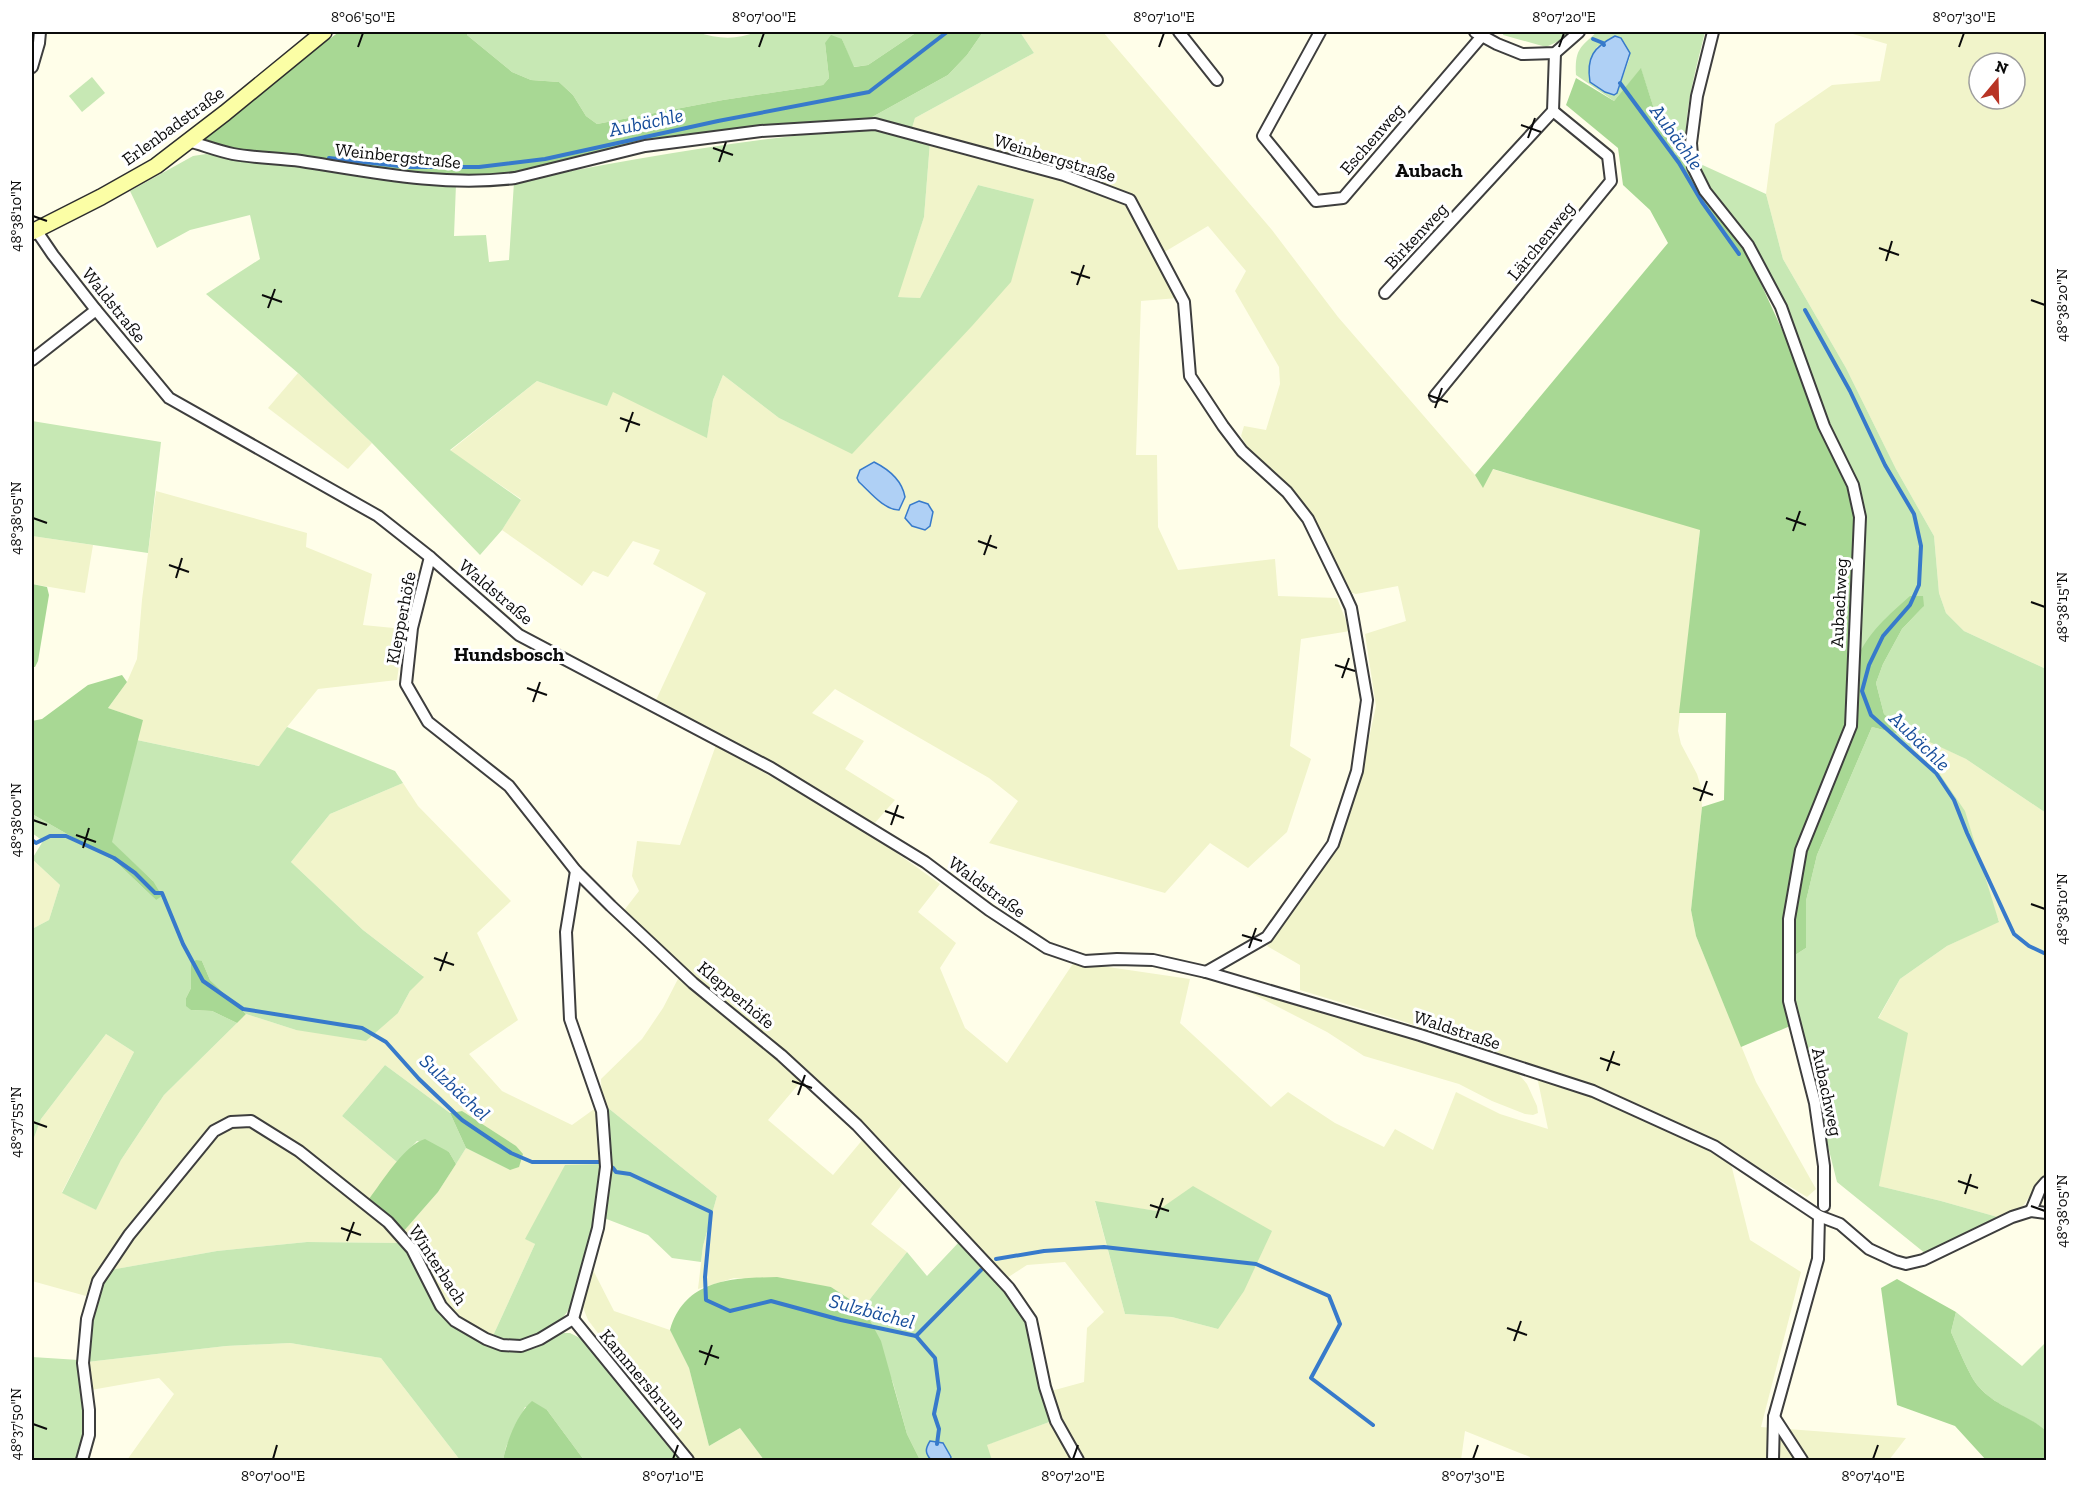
<svg xmlns="http://www.w3.org/2000/svg" width="2078" height="1492" viewBox="0 0 2078 1492" font-family="'Zilla Slab',serif">
	<rect width="100%" height="100%" fill="#fffee9"/>
	<g fill="#f1f4ca" fill-rule="evenodd">
		<path d="M1020,32H1103L1272,230L1338,317L1475,475L1483,487L1492,469L1700,529L1678,731L1681,744L1697,774L1701,787L1702,807L1691,910L1696,936L1756,1082L1816,1189L1807,1197L1727,1148L1750,1240L1801,1272L1761,1427L1906,1438L1889,1460H1530V1457L1465,1431L1461,1460H1084L1073,1445L1060,1417L1051,1391L1084,1382L1087,1328L1104,1312L1065,1262L1027,1265L1007,1278L912,1175L808,1074L698,983L622,913L639,891L632,876L637,841L680,845L716,745L869,833L940,884L918,912L956,943L940,968L965,1028L1007,1063L1074,962L1190,979L1180,1023L1271,1107L1288,1092L1335,1123L1384,1147L1395,1129L1433,1150L1456,1092L1500,1114L1548,1129L1535,1067L1402,1021L1300,990V965L1267,946L1343,835L1362,770L1376,706L1365,634L1406,621L1398,586L1356,594L1349,592L1312,518L1289,486L1248,448L1241,436L1244,426L1266,430L1280,384L1279,367L1235,291L1246,271L1208,226L1156,257L1178,298L1141,301L1136,455H1157L1158,527L1178,570L1275,559L1278,596L1337,598L1350,631L1301,639L1290,746L1311,759L1287,832L1248,868L1210,843L1165,893L989,843L1018,801L989,778L835,689L812,713L864,741L845,769L895,800L874,824L791,773L656,700L706,593L653,564L660,550L633,541L608,577L593,571L582,586L502,530L521,499L450,451L537,381L607,405L613,391L707,437L713,400L723,375L779,418L852,453L1034,199L978,185L920,298L897,297L924,217L930,142L912,128L915,118L1034,53ZM1095,1202L1157,1211L1218,1329L1172,1317L1125,1314Z"/>
		<path d="M1846,32H2046V669L1964,631L1946,613L1939,593L1934,536L1896,469L1846,368L1783,259L1766,194L1775,124L1832,85L1880,81L1887,44ZM1979,63H2015V99H1979Z"/>
		<path d="M298,373L372,443L348,469L268,408Z"/>
		<path d="M156,491L307,533L306,547L372,574L363,625L404,629L397,680L318,689L287,727L260,766L137,740L142,720L108,708L127,682L137,659L142,600Z"/>
		<path d="M32,536L93,545L85,593L32,584Z"/>
		<path d="M1919,736L1966,759L2046,813V1177L2034,1190L2023,1206L2001,1218L1941,1201L1879,1186L1884,1154L1878,1019L1900,979L1947,946L1999,921L1937,770L1911,751Z"/>
		<path d="M403,783L418,806L511,901L477,933L518,1020L469,1054L502,1091L572,1125L597,1107L602,1164L526,1239L535,1244L492,1338L469,1325L452,1311L437,1290L403,1232L438,1192L466,1148L510,1170L462,1111L450,1113L385,1065L342,1116L397,1162L364,1207L401,1243L307,1242L217,1251L110,1270L154,1210L216,1138L208,1132L94,1274L86,1296L32,1281V1143L41,1119L106,1034L134,1052L62,1192L96,1210L121,1160L164,1095L246,1014L296,1030L398,1013L410,991L423,976L363,930L291,862L330,814Z"/>
		<path d="M32,859L60,885L49,920L32,929Z"/>
		<path d="M679,977L803,1079L768,1120L833,1175L864,1138L904,1182L871,1224L907,1252L863,1308L831,1287L734,1278L698,1289L703,1246L717,1196L602,1103L601,1079L642,1039L663,1008Z"/>
		<path d="M1248,986L1516,1071L1527,1084L1537,1106L1538,1113L1533,1115L1525,1114L1492,1101L1459,1084L1364,1056L1327,1032L1247,991Z"/>
		<path d="M593,1270L614,1311L670,1330L689,1368L709,1446L740,1428L764,1460H685L692,1456L588,1320L582,1305Z"/>
		<path d="M290,1343L381,1358L460,1460H127L174,1394L159,1378L91,1390L87,1362L226,1346Z"/>
		<path d="M1052,1421L1074,1460H992L986,1445Z"/>
	</g>
	<g fill="#c7e8b4" fill-rule="evenodd">
		<path d="M467,32H697C718,39 736,40 756,32H917L868,65L853,67L842,39L825,43L829,78L823,85L723,100L597,124L586,116L573,95L559,82L531,80L512,72L467,35Z"/>
		<path d="M983,32H1020L1034,53L915,118L912,128L865,121L948,75L967,55Z"/>
		<path d="M1504,32H1570L1561,40L1546,47L1503,35Z"/>
		<path d="M1597,32H1705C1695,73 1683,114 1686,157L1675,154L1655,112L1641,69L1614,101L1576,75C1575,50 1579,48 1597,32ZM1603,43L1628,50L1630,57L1617,93L1590,59L1597,47Z"/>
		<path d="M92,77L105,93L82,112L69,96Z"/>
		<path d="M871,128L930,142L924,217L898,297L920,298L978,185L1034,199L1011,282L972,326L852,454L779,418L723,375L713,400L707,438L613,392L607,406L537,381L450,450L521,500L502,530L480,555L372,443L298,373L206,294L260,259L250,215L190,230L157,248L130,191L193,156L206,154L456,184L454,236L486,235L489,262L509,260L514,182C632,159 750,138 871,128Z"/>
		<path d="M1696,162L1766,194L1783,259L1846,368L1896,469L1934,536L1939,593L1946,613L1964,631L2046,669V813L1966,759L1919,737L1911,751L1937,770L1965,811L1999,922L1947,946L1900,979L1878,1018L1908,1033L1879,1186L1941,1201L2001,1218L1926,1254L1837,1182L1797,1023L1792,957L1806,948V901L1817,855L1872,727L1899,734L1898,726L1884,714L1876,683L1883,664L1902,629L1924,606L1857,659L1864,535L1860,490L1829,428L1790,315L1764,261L1711,192L1699,173Z"/>
		<path d="M32,421L161,442L148,553L32,536Z"/>
		<path d="M287,727L395,771L403,783L330,814L291,862L363,930L424,977L410,991L398,1013L366,1041L296,1030L246,1014L210,980L202,961L191,964V988L186,998L191,1010L212,1011L237,1023L164,1095L121,1160L96,1210L62,1193L134,1052L106,1034L41,1119L32,1143V929L49,920L60,885L32,859L43,841L32,833V814L116,862L156,900L153,881L111,842L137,740L259,766Z"/>
		<path d="M385,1065L450,1113L466,1148L456,1164L449,1152L417,1141L397,1162L342,1116Z"/>
		<path d="M602,1103L717,1196L703,1246L701,1262L672,1258L648,1235L604,1218L612,1158L607,1122Z"/>
		<path d="M602,1164C597,1207 592,1247 577,1288C575,1294 573,1303 569,1309C553,1335 521,1348 492,1338L535,1244L525,1239L565,1165Z"/>
		<path d="M1193,1186L1272,1231L1244,1291L1218,1329L1172,1317L1125,1314L1095,1201L1157,1211Z"/>
		<path d="M960,1241L1000,1282L1029,1325L1052,1421L987,1445L992,1460H920L907,1434L893,1383L863,1308L907,1252L927,1276Z"/>
		<path d="M307,1242L401,1243L438,1308L503,1350L518,1352L536,1348L563,1333H570L580,1338L625,1387L680,1460H584L547,1410L525,1407L506,1447L503,1460H460L381,1358L290,1343L226,1346L87,1362L90,1326L95,1301L110,1270L217,1251Z"/>
		<path d="M1956,1312L2022,1366L2046,1342V1431C2026,1414 1997,1408 1979,1387C1970,1378 1957,1345 1951,1332Z"/>
		<path d="M32,1357L79,1360C84,1398 88,1423 79,1460H32Z"/>
	</g>
	<g fill="#a8d894">
		<path d="M339,32H467V35L512,72L531,80L559,82L573,95L586,116L597,124L723,100L823,85L829,78L825,43L831,35L842,39L854,67L868,65L917,32H983L967,55L948,75L865,121L800,125L514,173L456,178L220,149L191,138Z"/>
		<path d="M1641,68L1655,112L1675,154L1686,157L1695,185L1709,206L1738,238L1750,260L1784,334L1823,435L1845,480L1856,515L1857,659C1868,632 1889,615 1910,596H1923L1924,606L1902,629L1883,664L1876,683L1884,714L1899,726V734L1872,727L1817,855L1806,901V948L1792,957L1797,1023L1741,1047L1696,936L1691,910L1702,807L1724,800L1726,713H1679L1700,530L1493,469L1483,488L1475,475L1668,243L1650,210L1623,185L1618,148L1566,105L1576,78L1614,101Z"/>
		<path d="M32,584L47,587L49,595L38,661L35,667H32Z"/>
		<path d="M122,675L127,682L108,708L143,720L112,842L153,881L162,896L156,900L116,862L32,814V721L42,719L88,685Z"/>
		<path d="M196,960L202,961L210,980L246,1014L237,1023L212,1011L191,1010L186,1006V998L191,988V964Z"/>
		<path d="M462,1111L516,1146L523,1154L519,1167L510,1170L466,1148L450,1113Z"/>
		<path d="M425,1139L449,1152L456,1164L438,1192L403,1232L369,1199C382,1182 404,1145 425,1139Z"/>
		<path d="M777,1277L831,1287L863,1308L881,1341L907,1434L920,1460H764L740,1428L709,1446L689,1368L670,1330C685,1279 732,1278 777,1277Z"/>
		<path d="M1897,1279L1956,1312L1951,1332C1957,1345 1970,1378 1979,1387C1997,1408 2026,1413 2046,1431V1460H1986L1955,1426L1897,1405L1881,1288Z"/>
		<path d="M532,1401L547,1410L584,1460H503C507,1441 517,1414 532,1401Z"/>
	</g>
	<g fill="#afd0f5" stroke="#377acb" stroke-width="1.5">
		<path d="M1615,36L1621,38L1630,53L1617,93L1614,95L1605,92L1590,82C1586,57 1594,47 1615,36Z"/>
		<path d="M874,462C888,469 902,480 905,497L899,510C884,510 870,492 859,482L857,478L860,470Z"/>
		<path d="M919,501L928,504L933,512L930,526L925,530L912,526L905,518L910,505Z"/>
		<path d="M930,1441L943,1443L951,1457L950,1460H931C925,1453 925,1449 930,1441Z"/>
	</g>
	<g fill="none" stroke-linecap="round" stroke-linejoin="round">
		<g stroke="#377acb" stroke-width="4">
			<path d="M1593,39L1603,43L1604,45"/>
			<path d="M1620,83L1679,163L1702,202L1739,254"/>
			<path d="M329,158L408,167H479L545,159L718,121L869,92L947,32"/>
			<path d="M1805,310L1850,391L1885,465L1914,514L1921,546L1919,585L1910,605L1883,636L1869,665L1862,691L1871,715L1936,773L1954,800L1967,833L2014,934L2029,946L2046,954"/>
			<path d="M32,840L36,843L50,836H66L114,858L135,873L155,893H162L183,944L203,981L243,1009L362,1028L386,1042L419,1079L462,1120L511,1153L532,1162H603L613,1168L616,1172L630,1174L711,1212L705,1277L706,1300L730,1311L771,1301L841,1320L916,1336L935,1358L939,1389L934,1414L939,1429L937,1444"/>
			<path d="M996,1259L1044,1251L1104,1247L1256,1264L1329,1296L1340,1324L1311,1378L1373,1425"/>
			<path d="M916,1336L981,1270"/>
		</g>
		<g stroke="#3e3e3e" stroke-width="14">
			<g id="minor">
				<path d="M1179,32L1217,80"/>
				<path d="M1320,32L1263,136L1316,201L1343,198L1482,36"/>
				<path d="M1475,32L1497,44L1522,54L1555,53L1579,32"/>
				<path d="M1713,32L1697,96L1691,143L1693,167L1705,191L1748,245L1781,307L1824,426L1853,485L1860,517L1851,726L1801,850L1789,919V1001L1815,1103L1824,1166V1206"/>
				<path d="M32,67L39,43L40,32"/>
				<path d="M188,141C203,145 218,151 233,154C255,158 278,158 301,161C372,172 443,187 515,178L645,146L761,131L875,124L1064,175L1130,200L1184,302L1190,376L1223,426L1242,451L1287,492L1308,519L1346,597L1351,608L1367,700L1357,771L1333,844L1267,937L1206,972"/>
				<path d="M36,230L53,255L96,310L169,398L378,516L430,557L519,635L771,768L925,862L989,910L1047,948L1085,961L1117,959L1153,960L1206,972L1420,1035L1593,1091L1714,1146L1819,1216L1840,1224L1869,1249L1895,1261L1906,1264L1923,1260L2012,1217L2031,1211L2046,1213"/>
				<path d="M1385,293L1553,111L1555,53"/>
				<path d="M32,360L96,310"/>
				<path d="M1435,396L1611,181L1608,156L1553,111"/>
				<path d="M430,557L412,628L406,684L428,722L509,786L576,871L611,906L693,983L781,1055L857,1125L1009,1288L1031,1320L1045,1387L1056,1421L1078,1460"/>
				<path d="M2031,1211L2040,1189L2046,1182"/>
				<path d="M573,1319L688,1460"/>
				<path d="M1774,1417L1802,1460"/>
				<path d="M82,1460L89,1435V1410L83,1363L87,1319L98,1281L129,1235L214,1131L231,1122L251,1121L299,1151L388,1222L412,1249L441,1306L455,1321L486,1339L502,1345L521,1346L540,1339L573,1319L598,1228L606,1167L602,1111L570,1019L566,932L576,871"/>
				<path d="M1773,1460L1774,1417L1818,1259L1819,1216"/>
			</g>
		</g>
		<g stroke="#2d2d2d" stroke-width="18">
			<path id="secondary" d="M32,232L101,197L156,166L225,113L324,32"/>
		</g>
		<use href="#minor" stroke="#fff" stroke-width="10"/>
		<use href="#secondary" stroke="#fbfea5" stroke-width="15"/>
	</g>
	<path fill="none" stroke="#0b0b0b" stroke-width="2" d="M358,47L363,33M759,47L764,33M1159,47L1164,33M1559,47L1564,33M1959,47L1964,33M1521,125L1541,132M1528,138L1535,118M713,148L733,155M719,162L726,142M33,216L47,221M1879,248L1899,255M1886,261L1892,241M1071,272L1090,278M1077,285L1084,265M262,295L282,302M2031,300L2045,305M268,308L275,289M1428,395L1448,402M1435,408L1442,388M620,418L640,425M626,432L633,412M33,518L47,523M1786,518L1806,525M1793,531L1800,511M978,541L997,548M984,555L991,535M169,565L189,572M176,578L182,558M2031,602L2045,607M1335,665L1355,671M1342,678L1349,658M527,688L547,695M533,702L540,682M1693,788L1713,795M1700,801L1707,781M885,811L904,818M33,820L47,825M891,825L898,805M76,835L96,842M83,848L89,828M2031,904L2045,909M1242,935L1262,941M1249,948L1256,928M434,958L454,965M440,971L447,952M1600,1058L1620,1065M1607,1071L1614,1051M792,1081L812,1088M798,1095L805,1075M33,1122L47,1127M1958,1181L1978,1188M1965,1194L1971,1174M1150,1205L1169,1211M2031,1206L2045,1211M1156,1218L1163,1198M341,1228L361,1235M347,1241L354,1222M1507,1328L1527,1335M1514,1341L1521,1321M699,1351L719,1358M705,1365L712,1345M33,1424L47,1429M273,1459L277,1445M673,1459L678,1445M1073,1459L1078,1445M1473,1459L1478,1445M1873,1459L1878,1445"/>
	<g text-anchor="middle" stroke-width="6" stroke-linejoin="round" paint-order="stroke">
		<g font-size="18" fill="#0b0b0b" stroke="#fff">
			<text transform="translate(173 126) rotate(-36)" y="6">Erlenbadstraße</text>
			<text transform="translate(1372 139) rotate(-49)" y="6">Eschenweg</text>
			<text transform="translate(398 156) rotate(6)" y="6">Weinbergstraße</text>
			<text transform="translate(1055 158) rotate(17)" y="6">Weinbergstraße</text>
			<text transform="translate(1416 236) rotate(-47)" y="6">Birkenweg</text>
			<text transform="translate(1541 241) rotate(-51)" y="6">Lärchenweg</text>
			<text transform="translate(114 305) rotate(51)" y="6">Waldstraße</text>
			<text transform="translate(496 592) rotate(40)" y="6">Waldstraße</text>
			<text transform="translate(1839 603) rotate(-87)" y="6">Aubachweg</text>
			<text transform="translate(401 618) rotate(-79)" y="6">Klepperhöfe</text>
			<text transform="translate(987 887) rotate(36)" y="6">Waldstraße</text>
			<text transform="translate(736 995) rotate(40)" y="6">Klepperhöfe</text>
			<text transform="translate(1457 1030) rotate(18)" y="6">Waldstraße</text>
			<text transform="translate(1827 1092) rotate(78)" y="6">Aubachweg</text>
			<text transform="translate(438 1265) rotate(57)" y="6">Winterbach</text>
			<text transform="translate(643 1379) rotate(50)" y="6">Kammersbrunn</text>
		</g>
		<g font-size="20" font-style="italic" fill="#174d9a" stroke="#fff">
			<text transform="translate(646 122) rotate(-12)" y="7">Aubächle</text>
			<text transform="translate(1677 137) rotate(54)" y="7">Aubächle</text>
			<text transform="translate(1920 741) rotate(44)" y="7">Aubächle</text>
			<text transform="translate(455 1087) rotate(43)" y="7">Sulzbächel</text>
			<text transform="translate(872 1311) rotate(15)" y="7">Sulzbächel</text>
		</g>
		<g font-size="20" font-weight="bold" fill="#0b0b0b" stroke="#fff">
			<text x="1429" y="177">Aubach</text>
			<text x="509" y="661">Hundsbosch</text>
		</g>
	</g>
	<rect width="2078" height="1492" fill="none" stroke="#ffffff" stroke-width="66"/>
	<g transform="translate(1997 81) rotate(19)"><circle r="28" fill="#ffffff" stroke="#9d9d9d" stroke-width="1.5"/>
	<path d="M0-4.5L10 22L0 15L-10 22Z" fill="#b83425"/>
	<text y="-9" font-size="16" font-weight="bold" text-anchor="middle" fill="#0b0b0b">N</text>
	</g>
	<rect x="33" y="33" width="2012" height="1426" fill="none" stroke="#0b0b0b" stroke-width="2"/>
	<g font-size="15" text-anchor="middle" fill="#0b0b0b">
		<text x="363" y="22">8°06'50"E</text>
		<text x="764" y="22">8°07'00"E</text>
		<text x="1164" y="22">8°07'10"E</text>
		<text x="1564" y="22">8°07'20"E</text>
		<text x="1964" y="22">8°07'30"E</text>
		<text transform="translate(16 216) rotate(-90)" y="5">48°38'10"N</text>
		<text transform="translate(2062 305) rotate(-90)" y="5">48°38'20"N</text>
		<text transform="translate(16 518) rotate(-90)" y="5">48°38'05"N</text>
		<text transform="translate(2062 607) rotate(-90)" y="5">48°38'15"N</text>
		<text transform="translate(16 820) rotate(-90)" y="5">48°38'00"N</text>
		<text transform="translate(2062 909) rotate(-90)" y="5">48°38'10"N</text>
		<text transform="translate(16 1122) rotate(-90)" y="5">48°37'55"N</text>
		<text transform="translate(2062 1211) rotate(-90)" y="5">48°38'05"N</text>
		<text transform="translate(16 1424) rotate(-90)" y="5">48°37'50"N</text>
		<text x="273" y="1481">8°07'00"E</text>
		<text x="673" y="1481">8°07'10"E</text>
		<text x="1073" y="1481">8°07'20"E</text>
		<text x="1473" y="1481">8°07'30"E</text>
		<text x="1873" y="1481">8°07'40"E</text>
	</g>
</svg>
